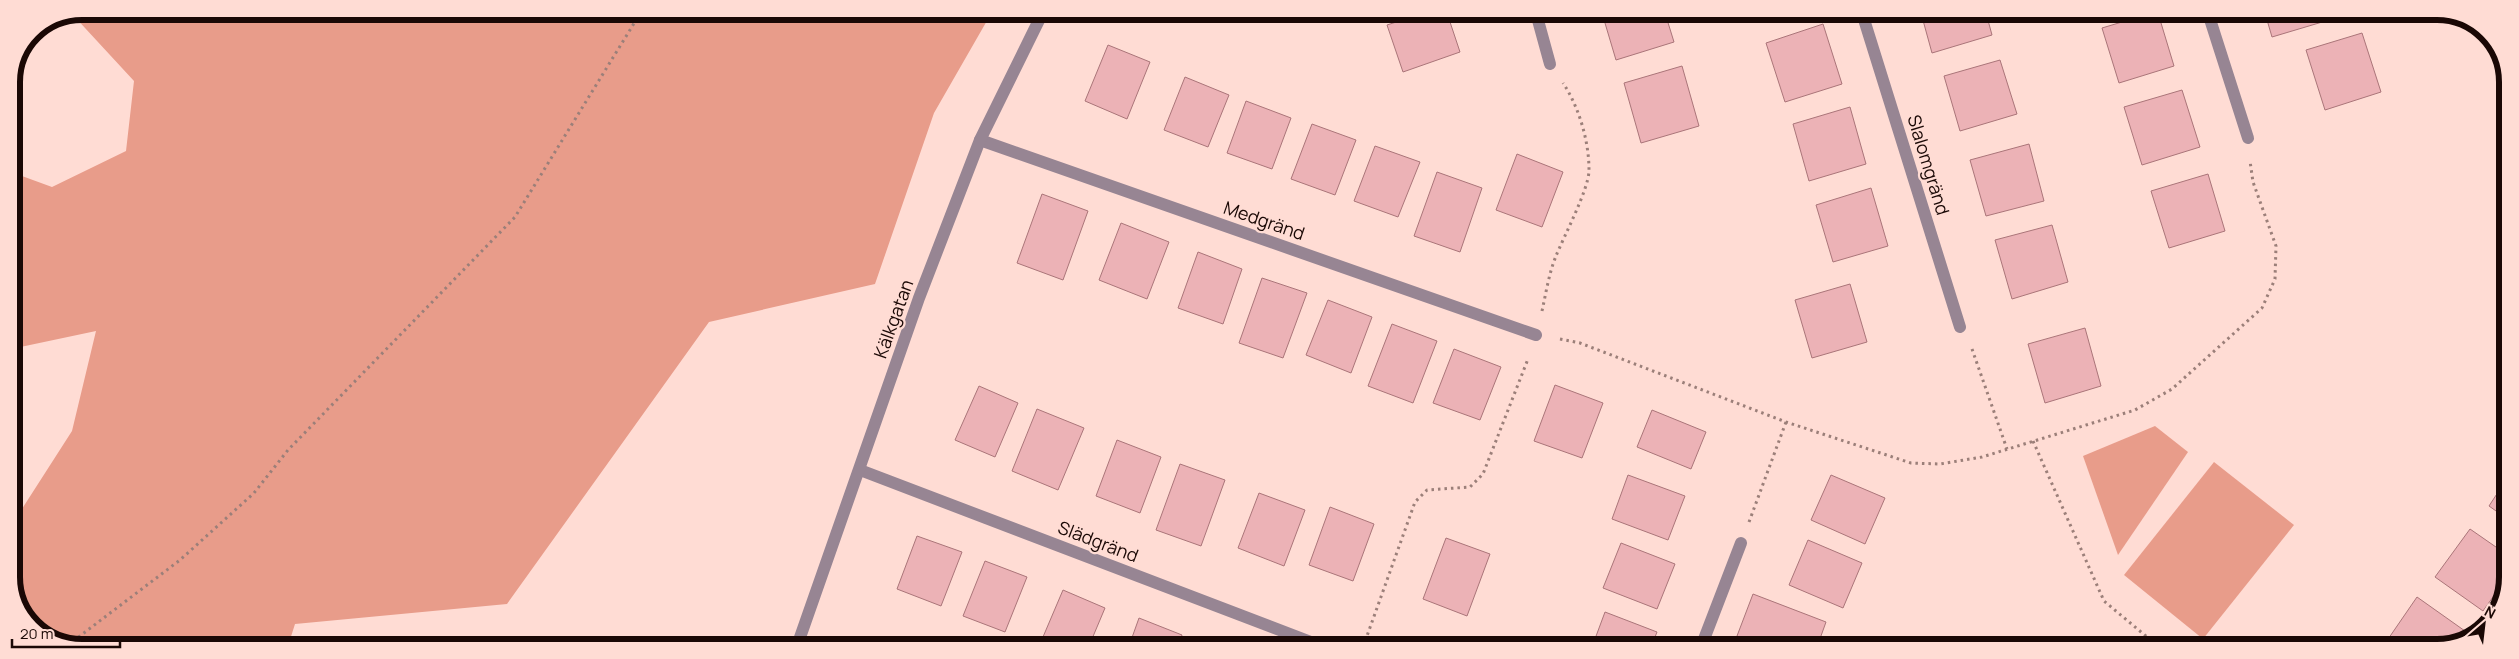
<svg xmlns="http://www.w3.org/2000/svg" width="2519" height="659" viewBox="0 0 2519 659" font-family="Manrope,sans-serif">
	<rect width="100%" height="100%" fill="#ffdcd4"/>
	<g fill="#e89c8a">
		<path d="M82,11L992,12L934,113L875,284L709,322L507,604L295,624L288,646L64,645L29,623L11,582V526L72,431L96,331L11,349V172L52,187L126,151L134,81L73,15Z"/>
		<path d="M2155,426L2188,452L2118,555L2083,456Z"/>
		<path d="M2214,462L2294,525L2203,639L2124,575Z"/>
	</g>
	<g fill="#ecb2b6" stroke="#aa7579">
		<path d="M1424,13H1447L1460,52L1403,72L1387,25Z"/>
		<path d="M1602,13H1665L1674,42L1616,60Z"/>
		<path d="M1757,13H1774L1759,18Z"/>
		<path d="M1921,13H1986L1992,35L1932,53Z"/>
		<path d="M2152,13H2158L2174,66L2119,83L2102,28Z"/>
		<path d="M2265,13H2327L2329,20L2272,37Z"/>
		<path d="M1823,24L1842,84L1785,102L1766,43Z"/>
		<path d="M2362,33L2381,92L2325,110L2306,50Z"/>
		<path d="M1108,45L1150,62L1127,119L1085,101Z"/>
		<path d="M2000,60L2017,114L1960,131L1944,76Z"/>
		<path d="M1682,66L1699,126L1641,143L1624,83Z"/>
		<path d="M1185,77L1229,95L1208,147L1164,130Z"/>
		<path d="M2182,90L2200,147L2142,165L2124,107Z"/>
		<path d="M1246,101L1291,118L1272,169L1227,153Z"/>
		<path d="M1850,107L1866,164L1809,181L1793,124Z"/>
		<path d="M1312,124L1356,140L1335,195L1291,179Z"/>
		<path d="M2029,144L2044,201L1986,216L1970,160Z"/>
		<path d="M1375,146L1420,162L1398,217L1354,201Z"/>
		<path d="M1517,154L1563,172L1542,227L1496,210Z"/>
		<path d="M1437,172L1482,188L1460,252L1414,236Z"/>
		<path d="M2208,174L2225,231L2169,248L2151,191Z"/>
		<path d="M1871,188L1888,246L1833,262L1816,205Z"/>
		<path d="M1042,194L1088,211L1063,280L1017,263Z"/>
		<path d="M1121,223L1169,242L1147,299L1099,280Z"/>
		<path d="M2052,225L2068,282L2012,299L1995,240Z"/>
		<path d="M1198,252L1242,269L1223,324L1178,308Z"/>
		<path d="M1262,278L1307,293L1283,358L1239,343Z"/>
		<path d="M1850,284L1867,342L1812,358L1795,300Z"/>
		<path d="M1328,300L1372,317L1351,373L1306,355Z"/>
		<path d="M1392,324L1437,341L1413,403L1368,386Z"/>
		<path d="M2085,328L2101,386L2045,403L2028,344Z"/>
		<path d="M1454,349L1501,367L1480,420L1433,403Z"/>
		<path d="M1555,385L1603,403L1582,458L1534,441Z"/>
		<path d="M979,386L1018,403L995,457L955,440Z"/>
		<path d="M1037,409L1084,428L1058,490L1012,471Z"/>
		<path d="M1652,410L1706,432L1691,469L1637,447Z"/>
		<path d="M1117,440L1161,457L1140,513L1096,496Z"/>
		<path d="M1180,464L1225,480L1201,546L1156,530Z"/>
		<path d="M1628,475L1685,496L1668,540L1612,519Z"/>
		<path d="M1831,475L1885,498L1865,544L1811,520Z"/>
		<path d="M2506,480V518L2489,506Z"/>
		<path d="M1259,493L1305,510L1284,566L1238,548Z"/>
		<path d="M1330,507L1374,524L1353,581L1309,565Z"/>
		<path d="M2470,529L2506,554L2505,580L2483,611L2435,577Z"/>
		<path d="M917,536L962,552L941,606L897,589Z"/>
		<path d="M1446,538L1490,554L1467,616L1423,599Z"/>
		<path d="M1808,540L1862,563L1843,608L1789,585Z"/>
		<path d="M1621,543L1675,564L1657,609L1603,588Z"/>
		<path d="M985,561L1027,577L1005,632L963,616Z"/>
		<path d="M1063,590L1105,608L1089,646L1040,644Z"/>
		<path d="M1753,594L1826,622L1817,647H1764L1737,636Z"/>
		<path d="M2417,597L2465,631L2458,641L2437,648H2388L2384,645Z"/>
		<path d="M1605,612L1657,632L1651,647H1592Z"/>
		<path d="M1139,618L1182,635L1178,647L1129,646Z"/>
	</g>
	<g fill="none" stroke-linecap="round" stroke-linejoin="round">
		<g stroke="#9b7f79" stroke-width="3" stroke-dasharray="2.5 4" stroke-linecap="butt">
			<path d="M1542,311C1546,293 1549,273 1556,256C1564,236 1589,189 1589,170C1589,141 1579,107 1563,83"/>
			<path d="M1560,339L1580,343L1786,422L1911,463L1940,464L1982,457L2135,410L2172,389L2262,308L2275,279L2276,246L2253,182L2250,161"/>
			<path d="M1972,349L2007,449"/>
			<path d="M2033,441L2104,601L2159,647"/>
			<path d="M1749,522L1786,422"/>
			<path d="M68,645L180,560L254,493L288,450L515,217L641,12"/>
			<path d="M1363,647L1415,502L1427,490L1470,487L1483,474L1528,359"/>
		</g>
		<g stroke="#978593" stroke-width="12">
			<path d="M1536,13L1550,64"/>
			<path d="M1862,13L1960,327"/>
			<path d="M2208,13L2248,138"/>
			<path d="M980,140L1536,335"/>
			<path d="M860,470L1324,647"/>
			<path d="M797,646L919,298L980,140L1043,12"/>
			<path d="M1701,647L1741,543"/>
		</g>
	</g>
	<g text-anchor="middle" stroke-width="4.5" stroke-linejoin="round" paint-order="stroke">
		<g font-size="18" fill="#1a0805" stroke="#ffdcd4">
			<text transform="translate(1928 165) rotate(73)" y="6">Slalomgränd</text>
			<text transform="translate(1264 221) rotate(19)" y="6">Medgränd</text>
			<text transform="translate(894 319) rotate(-70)" y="6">Kälkgatan</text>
			<text transform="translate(1098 542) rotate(21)" y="6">Slädgränd</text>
		</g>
	</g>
	<path d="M0 0H2519V659H0ZM82 20H2437A62 62 0 0 1 2499 82V577A62 62 0 0 1 2437 639H82A62 62 0 0 1 20 577V82A62 62 0 0 1 82 20Z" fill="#ffdcd4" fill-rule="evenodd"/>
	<path fill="none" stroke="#1a0805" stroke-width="6" d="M82 20H2437A62 62 0 0 1 2499 82V577A62 62 0 0 1 2437 639H82A62 62 0 0 1 20 577V82A62 62 0 0 1 82 20Z"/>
	<g transform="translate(2484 624) rotate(28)" stroke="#ffdcd4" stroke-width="4" paint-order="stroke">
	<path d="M0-4L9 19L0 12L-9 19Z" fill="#1a0805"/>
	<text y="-8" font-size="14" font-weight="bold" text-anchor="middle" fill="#1a0805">N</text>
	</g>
	<path d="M12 639v8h108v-8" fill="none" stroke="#1a0805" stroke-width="2.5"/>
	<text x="20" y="639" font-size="15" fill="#1a0805" stroke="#ffdcd4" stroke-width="4" paint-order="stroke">20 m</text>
</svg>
